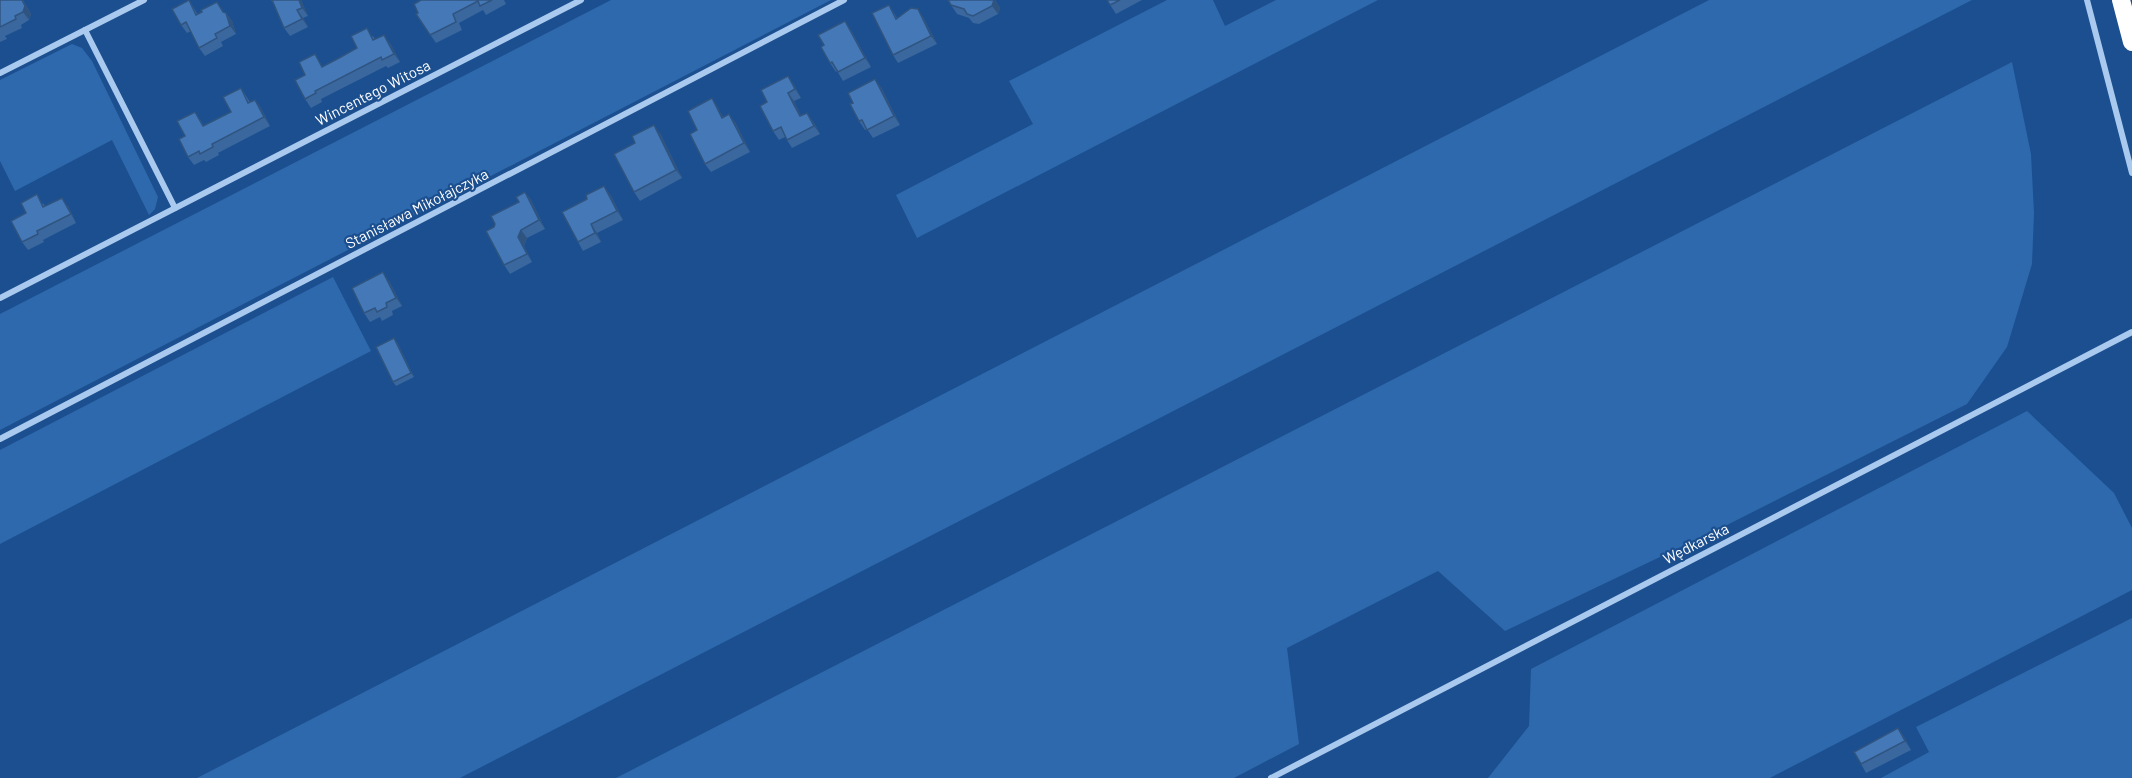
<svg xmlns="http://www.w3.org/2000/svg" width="2132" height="778" viewBox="0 0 2132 778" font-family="Barlow,sans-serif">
	<rect width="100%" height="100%" fill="#1b4f8f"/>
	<g fill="#2e69ad">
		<path d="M611,0H831L0,430V314Z"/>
		<path d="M1167,0H1213L1225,26L1276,0H1378L917,238L896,195L1033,124L1009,81Z"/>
		<path d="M1709,0H1972L460,778H197Z"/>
		<path d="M72,44L82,48L92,61L158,197L155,209L149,215L112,140L15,191L0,161V80Z"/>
		<path d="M2012,62L2031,154L2034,213L2032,264L2007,347L1967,404L1729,524L1505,631L1438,571L1287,648L1299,744L1234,778H616Z"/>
		<path d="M333,277L371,351L0,544V450Z"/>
		<path d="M2027,411L2114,493L2132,528V590L1770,778H1488L1529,726L1531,669Z"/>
		<path d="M2132,618V778H1881L1929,752L1916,727Z"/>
	</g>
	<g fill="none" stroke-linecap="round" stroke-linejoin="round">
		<g stroke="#a9c9ee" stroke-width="6">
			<path d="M2087,0L2132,173"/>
			<path d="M85,30L175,208"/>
			<path d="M0,73L144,0"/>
			<path d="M0,298L581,0"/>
			<path d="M0,439L844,0"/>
			<path d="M1271,778L2132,332"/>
		</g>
		<path stroke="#fff" stroke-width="18" d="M2121,0L2132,42"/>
	</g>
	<g fill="#3a679d">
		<path d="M0,0H23L31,14L29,20L21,25L22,28L5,36L7,39L0,42Z"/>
		<path d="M189,0L198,15L226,13L232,21L236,34L221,42L223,46L205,56L199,48L191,31L187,33L181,25Z"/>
		<path d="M271,0H301L308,16L303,18L308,27L290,36L284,28L273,3Z"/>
		<path d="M421,0H504L506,4L486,15L483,10L459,23L462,30L436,43L416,14L418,13Z"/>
		<path d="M995,0L1000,8L998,14L979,24L973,23L969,18L957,14L951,5Z"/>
		<path d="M1107,0H1142L1116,14Z"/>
		<path d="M889,5L897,18L923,17L937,44L898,63L893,55Z"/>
		<path d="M851,30L871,67L843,81L837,71L836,72L830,63Z"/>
		<path d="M373,36L375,39L390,43L400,62L388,68L386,66L321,99L322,102L311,108L305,99L323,67L357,48Z"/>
		<path d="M788,76L794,85L801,98L794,101L801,116L813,121L820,134L792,148L785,137L779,140L773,131Z"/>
		<path d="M881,87L900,125L873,138L867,129L865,130L859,121Z"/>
		<path d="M241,88L250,102L255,100L261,108L270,126L218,153L219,155L206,162L204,160L194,165L188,157L185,136L195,112L204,126L231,112Z"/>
		<path d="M712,98L723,117L735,122L750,152L711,172L705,164L697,130Z"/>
		<path d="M660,133L682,178L640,201L634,192Z"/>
		<path d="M525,192L531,200L545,229L527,238L524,246L532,262L510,274L504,265L494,227L495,224L519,202Z"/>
		<path d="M610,194L623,220L597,233L601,242L583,251L578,242Z"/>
		<path d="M43,203L45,206H68L76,223L43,240L44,242L28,250L22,242Z"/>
		<path d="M389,281L402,306L392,311L393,315L382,321L380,317L370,322L364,313Z"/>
		<path d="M397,342L414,377L396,386L393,382Z"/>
		<path d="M1898,728L1904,737L1911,750L1866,773L1861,764Z"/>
	</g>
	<g fill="#305480">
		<path d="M22,0L25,4L31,14L29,20L23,12Z"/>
		<path d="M299,0H301L308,16L302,8Z"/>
		<path d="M994,0H995L1000,8L998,14L992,6Z"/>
		<path d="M217,2L228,19L226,13L232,21L236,34L230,26Z"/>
		<path d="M918,9L923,17L937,44L931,36Z"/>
		<path d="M297,10L303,18L308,27L302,19Z"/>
		<path d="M845,21L851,30L871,67L865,58Z"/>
		<path d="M384,35L390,43L400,62L394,54Z"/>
		<path d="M788,76L794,85L801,98L795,89Z"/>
		<path d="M875,79L881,87L900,125L894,116Z"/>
		<path d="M788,93L794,101L806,125L800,116Z"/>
		<path d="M712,98L718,107L728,126L722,118Z"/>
		<path d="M255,100L261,108L270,126L264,117Z"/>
		<path d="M807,113L813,121L820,134L814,126Z"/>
		<path d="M729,114L735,122L750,152L744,143Z"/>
		<path d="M654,125L660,133L682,178L676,170Z"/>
		<path d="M604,186L610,194L623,220L617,211Z"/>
		<path d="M525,192L531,200L545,229L539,220Z"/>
		<path d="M62,198L68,206L76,223L71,214Z"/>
		<path d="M591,224L597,233L601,242L595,233Z"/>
		<path d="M521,230L527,238L524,246L532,262L527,254L518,237Z"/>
		<path d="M383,272L389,281L402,306L396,298Z"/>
		<path d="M394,338L397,342L414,377L411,373Z"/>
		<path d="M1898,728L1904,737L1911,750L1905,741Z"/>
	</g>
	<g fill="#4478b7" stroke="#305480" stroke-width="1.5">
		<path d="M0,0H22L25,6L23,12L15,16L16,19L0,27Z"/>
		<path d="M189,0L196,15L202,12L201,10L217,2L223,12L226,13L230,26L215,34L217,38L199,48L186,22L181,25L172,9Z"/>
		<path d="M272,0H299L302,8L297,10L302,19L284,28Z"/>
		<path d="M421,0H492L480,6L478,1L453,14L456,22L430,35L416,14L418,13L414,4Z"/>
		<path d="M948,0H994L992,6L973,16L967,14L964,9L951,5Z"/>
		<path d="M1107,0H1120L1110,5Z"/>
		<path d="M889,5L896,19L911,8L918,9L931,36L893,55L872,13Z"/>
		<path d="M845,21L865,58L838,72L832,62L830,63L821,47L824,45L818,35Z"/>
		<path d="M367,28L373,40L384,35L394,54L382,60L381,57L315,91L316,93L305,99L295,80L305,75L299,62L315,54L322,67L339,58L357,48L351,36Z"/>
		<path d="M788,76L795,89L788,93L794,105L800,116L807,113L814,126L787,140L781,127L773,131L760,106L767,102L761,90Z"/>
		<path d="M875,79L894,116L867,130L862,120L859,121L850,104L853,103L848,93Z"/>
		<path d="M241,88L248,103L255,100L264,117L212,144L213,147L200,154L199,151L188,157L179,139L185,136L177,121L195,112L203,126L231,112L223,97Z"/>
		<path d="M712,98L722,118L729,114L744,143L705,164L690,134L697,130L688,111Z"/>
		<path d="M654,125L676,170L634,192L614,154L635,143L632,136Z"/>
		<path d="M604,186L617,211L591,224L595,233L578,242L562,212L587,199L586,195Z"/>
		<path d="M525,192L539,220L521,230L518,237L527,254L504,265L486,231L494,227L495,224L491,216L519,202L516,197Z"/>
		<path d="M37,194L43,207L62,198L71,214L37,231L38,234L22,242L11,221L26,213L21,203Z"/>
		<path d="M383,272L396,298L386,303L387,307L377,312L375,308L364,313L352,288Z"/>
		<path d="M394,338L411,373L393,382L376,347Z"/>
		<path d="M1898,728L1905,741L1861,764L1854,752Z"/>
	</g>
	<g text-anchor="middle" stroke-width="4.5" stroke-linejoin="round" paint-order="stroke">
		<g font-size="15" fill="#fff" stroke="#1b4f8f">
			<text transform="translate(373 93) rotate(-27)" y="5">Wincentego Witosa</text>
			<text transform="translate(417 209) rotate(-27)" y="5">Stanisława Mikołajczyka</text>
			<text transform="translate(1696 544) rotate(-27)" y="5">Wędkarska</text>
		</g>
	</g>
</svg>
